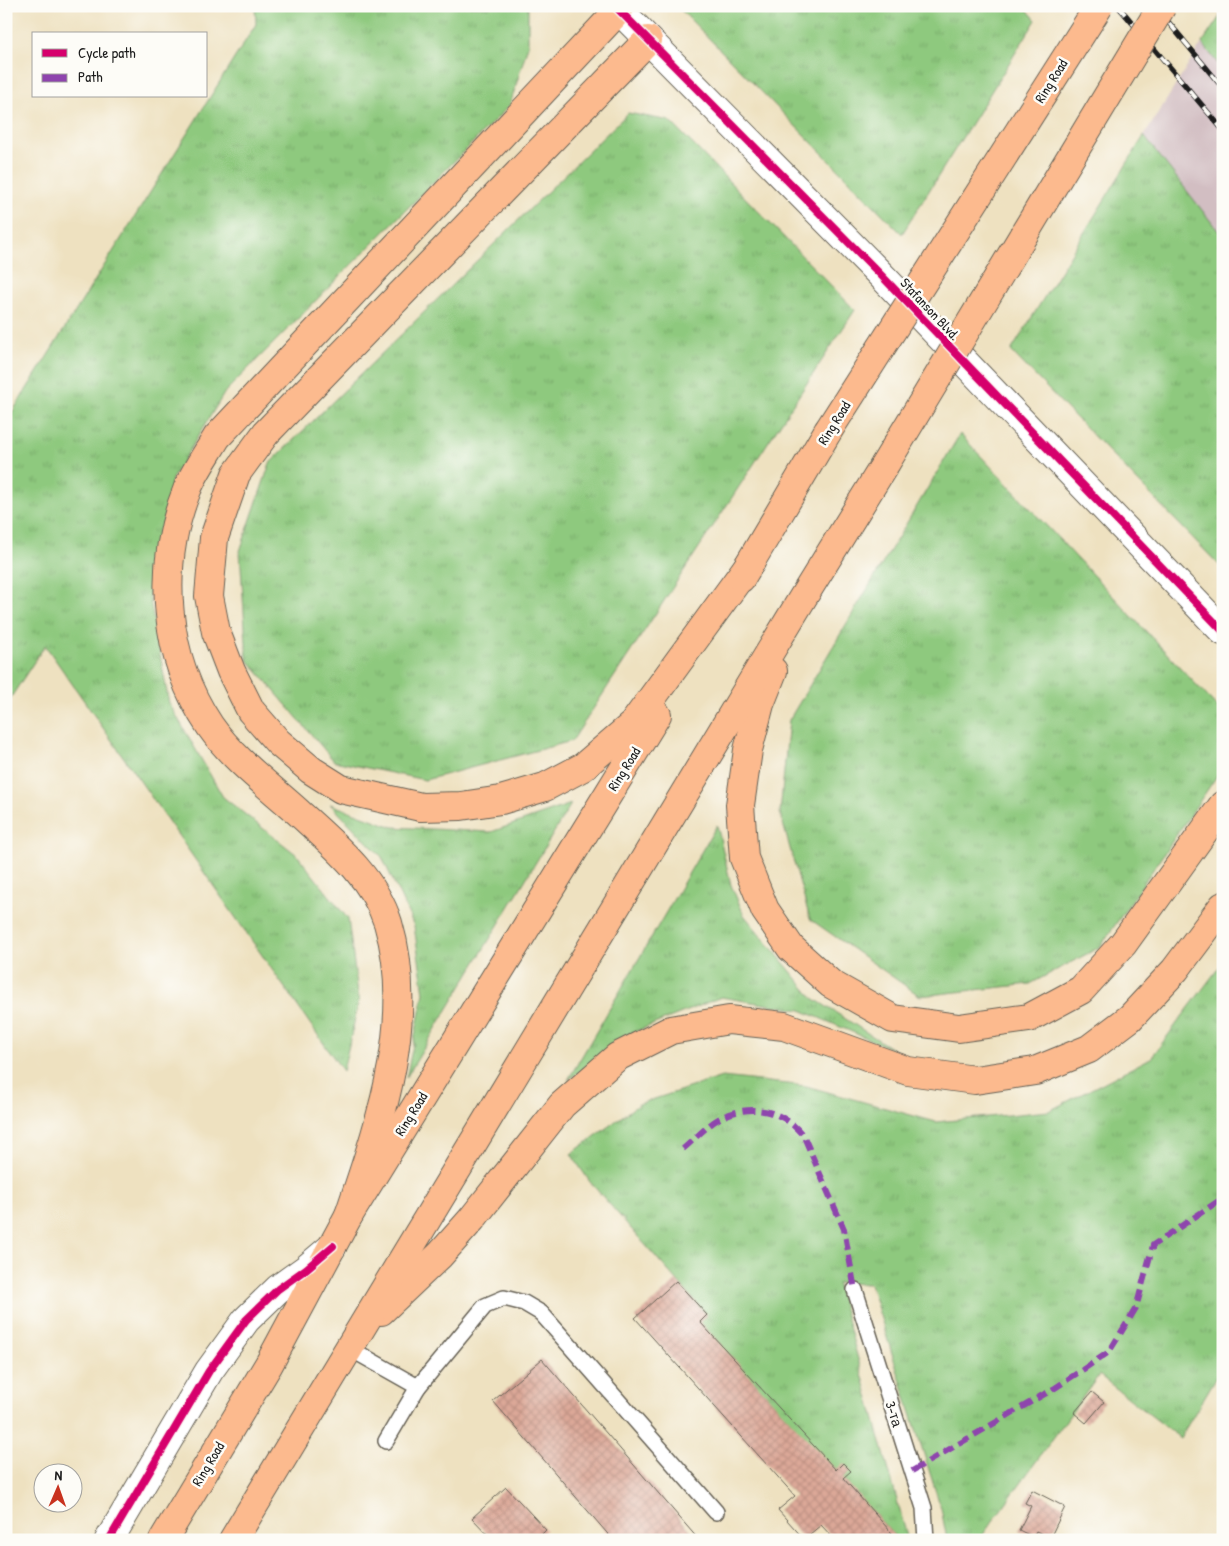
<svg xmlns="http://www.w3.org/2000/svg" width="1229" height="1546" viewBox="0 0 1229 1546" font-family="'Patrick Hand',sans-serif">
	<defs>
		<pattern id="grass-tufts" width="24" height="20" patternUnits="userSpaceOnUse" patternTransform="scale(1.25)"><rect width="24" height="20" fill="#8ec97e"/><path d="M3 7l-1-3M5 7V3M7 7l1-3M15 17l-1-3M17 17v-4M19 17l1-3" fill="none" stroke="#7aac6c"/></pattern>
		<pattern id="building-cross-hatch" width="8" height="8" patternUnits="userSpaceOnUse" patternTransform="scale(1.25)"><rect width="8" height="8" fill="#dca898"/><path d="M0 0l8 8M0 8l8-8" fill="none" stroke="#bc9082"/></pattern>
	</defs>
	<rect width="100%" height="100%" fill="#fdfcf7"/>
	<filter id="ink" filterUnits="userSpaceOnUse"><feTurbulence type="fractalNoise" baseFrequency=".02" numOctaves="2"/><feDisplacementMap in="SourceGraphic" scale="10" xChannelSelector="R" yChannelSelector="G"/><feConvolveMatrix kernelMatrix="1 2 1 2 8 2 1 2 1" color-interpolation-filters="sRGB"/></filter>
	<filter id="wash" filterUnits="userSpaceOnUse"><feTurbulence type="fractalNoise" baseFrequency=".0096" numOctaves="4" result="noise"/><feDisplacementMap in="SourceGraphic" scale="20" xChannelSelector="R" yChannelSelector="G"/><feGaussianBlur stdDeviation="1.12" result="paint"/><feColorMatrix in="noise" values="0 0 0 0 0 0 0 0 0 0 0 0 0 0 0 0 0 1.4 0 .05"/><feComposite in="paint" operator="in"/></filter>
	<g filter="url(#wash)">
		<rect width="100%" height="100%" fill="#eee1c0"/>
		<path fill="#d2bec2" d="M1202,43L1223,70V237L1144,136Z"/>
		<g fill="url(#grass-tufts)" stroke="#55724d">
			<path d="M255,6H528V45L510,105L225,392L172,479L149,595L169,703L223,797L297,855L348,919L359,1001L343,1071L45,645L6,705V422L256,24Z"/>
			<path d="M677,6H1024L1036,20L902,234Z"/>
			<path d="M1223,12V70L1202,43Z"/>
			<path d="M628,113L670,121L855,310L572,741L425,780L334,761L247,659L240,551L270,463Z"/>
			<path d="M1144,136L1223,237V569L1011,351Z"/>
			<path d="M960,434L1223,713V767L1100,947L1030,984L920,996L810,919L780,813L789,720Z"/>
			<path d="M330,804L393,827L491,832L571,804L406,1078L424,993L414,926L382,857Z"/>
			<path d="M717,825L731,885L744,915L813,998L894,1050L801,1010L721,997L627,1035L568,1080Z"/>
			<path d="M1223,962V1366L1180,1438L1099,1375L979,1540H947L941,1508L870,1284L837,1283L908,1540H898L700,1322L707,1315L590,1182L571,1154L639,1104L722,1077L806,1086L936,1122L1049,1111L1151,1058Z"/>
		</g>
		<g id="blocks">
			<g fill="url(#building-cross-hatch)">
				<path d="M676,1281L707,1315L700,1322L836,1470L843,1463L851,1471L843,1478L898,1540H835L821,1525L804,1539L778,1510L795,1496L635,1318Z"/>
				<path d="M542,1359L699,1540H613L493,1401Z"/>
				<path d="M1092,1392L1104,1402L1086,1423L1074,1413Z"/>
				<path d="M506,1487L546,1530L540,1536L544,1540H493L472,1518Z"/>
				<path d="M1032,1490L1065,1507L1050,1538L1036,1531L1033,1537L1019,1530L1031,1506L1025,1503Z"/>
			</g>
		</g>
	</g>
	<g filter="url(#ink)">
		<use href="#blocks" fill-opacity="0" stroke="#666155" stroke-width="1"/>
		<g fill="none" stroke-linecap="round" stroke-linejoin="round">
			<g stroke="#666155" stroke-width="18">
				<g id="lane">
					<path d="M855,1290L924,1508L926,1540"/>
					<path d="M349,1348L418,1387"/>
					<path d="M386,1441L418,1387L485,1306L504,1298L524,1303L541,1313L716,1512"/>
				</g>
			</g>
			<g stroke="#666155" stroke-width="30">
				<g id="street">
					<path d="M615,6L878,272L1223,631"/>
					<path d="M109,1540L209,1371L246,1320L278,1289L306,1269L332,1247"/>
				</g>
			</g>
			<g stroke="#666155" stroke-width="30">
				<g id="highway">
					<path d="M648,40L266,433L236,474L214,538L209,596L216,632L231,671L251,711L278,742L311,770L341,789L421,807L461,806L501,800L545,787L583,767L633,724L751,562"/>
					<path d="M741,578L828,431"/>
					<path d="M773,671L760,704L748,750L740,805L744,858L765,910L791,948L831,984L893,1019L959,1028L1029,1018L1081,990L1123,944L1223,805"/>
					<path d="M349,1215C380,1123 417,1020 388,923C373,876 333,844 298,812C268,785 233,759 210,726C164,658 156,567 187,490C194,472 207,454 217,437L619,10"/>
					<path d="M381,1311L440,1255L472,1219L562,1105L617,1057L671,1030L729,1020L784,1026L908,1071L975,1080L1035,1071L1089,1049L1130,1018L1175,970L1223,906"/>
					<path d="M163,1540L269,1364L349,1215L657,715"/>
					<path d="M233,1540L802,599L884,466"/>
				</g>
			</g>
			<use href="#lane" stroke="#fff" stroke-width="15"/>
			<use href="#street" stroke="#fff" stroke-width="28"/>
			<use href="#highway" stroke="#fcba8e" stroke-width="28"/>
			<g stroke="#1c1c1c" stroke-width="5.5">
				<g id="rail">
					<path d="M1118,6L1223,130"/>
					<path d="M1155,6L1223,88"/>
				</g>
			</g>
			<use href="#rail" stroke="#fdfcf7" stroke-width="4" stroke-dasharray="11" stroke-linecap="butt"/>
			<g stroke="#666155" stroke-width="30" stroke-linecap="butt">
				<g id="highway-bridge">
					<path d="M828,431L1099,6"/>
					<path d="M884,466L1162,6"/>
				</g>
			</g>
			<use href="#highway-bridge" stroke="#fcba8e" stroke-width="28"/>
			<g stroke="#8e44ad" stroke-width="6" stroke-dasharray="12 6" stroke-linecap="butt">
				<path d="M683,1149C695,1139 708,1124 722,1117C753,1103 784,1110 804,1137L844,1229L855,1290"/>
				<path d="M912,1471L1055,1388L1109,1352L1136,1308L1153,1245L1223,1198"/>
			</g>
			<g stroke="#fdfcf7" stroke-width="11">
				<g id="cycleway">
					<path d="M615,6L878,272L1223,631"/>
					<path d="M109,1540L209,1371L246,1320L278,1289L306,1269L333,1246"/>
				</g>
			</g>
			<use href="#cycleway" stroke="#d6006c" stroke-width="8"/>
		</g>
	</g>
	<g text-anchor="middle" stroke-width="5" stroke-linejoin="round" paint-order="stroke">
		<g font-size="14" fill="#1c1c1c" stroke="#fdfcf7">
			<text transform="translate(1051 81) rotate(-58)" y="5">Ring Road</text>
			<text transform="translate(930 309) rotate(47)" y="5">Stafanson Blvd.</text>
			<text transform="translate(834 423) rotate(-58)" y="5">Ring Road</text>
			<text transform="translate(624 769) rotate(-58)" y="5">Ring Road</text>
			<text transform="translate(411 1114) rotate(-58)" y="5">Ring Road</text>
			<text transform="translate(894 1414) rotate(72)" y="5">3-та</text>
			<text transform="translate(208 1464) rotate(-59)" y="5">Ring Road</text>
		</g>
	</g>
	<rect width="1229" height="1546" fill="none" stroke="#fdfcf7" stroke-width="25"/>
	<rect x="32" y="32" width="175" height="65" fill="#fdfcf7" stroke="#a3a29f"/>
	<rect x="42" y="49" width="25" height="8" fill="#d6006c" stroke="#a3a29f"/>
	<text x="78" y="58" font-size="15" fill="#1c1c1c">Cycle path</text>
	<rect x="42" y="74" width="25" height="8" fill="#8e44ad" stroke="#a3a29f"/>
	<text x="78" y="82" font-size="15" fill="#1c1c1c">Path</text>
	<g transform="translate(58 1488) rotate(2)"><circle r="24" fill="#fdfcf7" stroke="#a3a29f"/>
	<path d="M0-4L9 19L0 12L-9 19Z" fill="#c8321e"/>
	<text y="-8" font-size="14" font-weight="bold" text-anchor="middle" fill="#1c1c1c">N</text>
	</g>
</svg>
